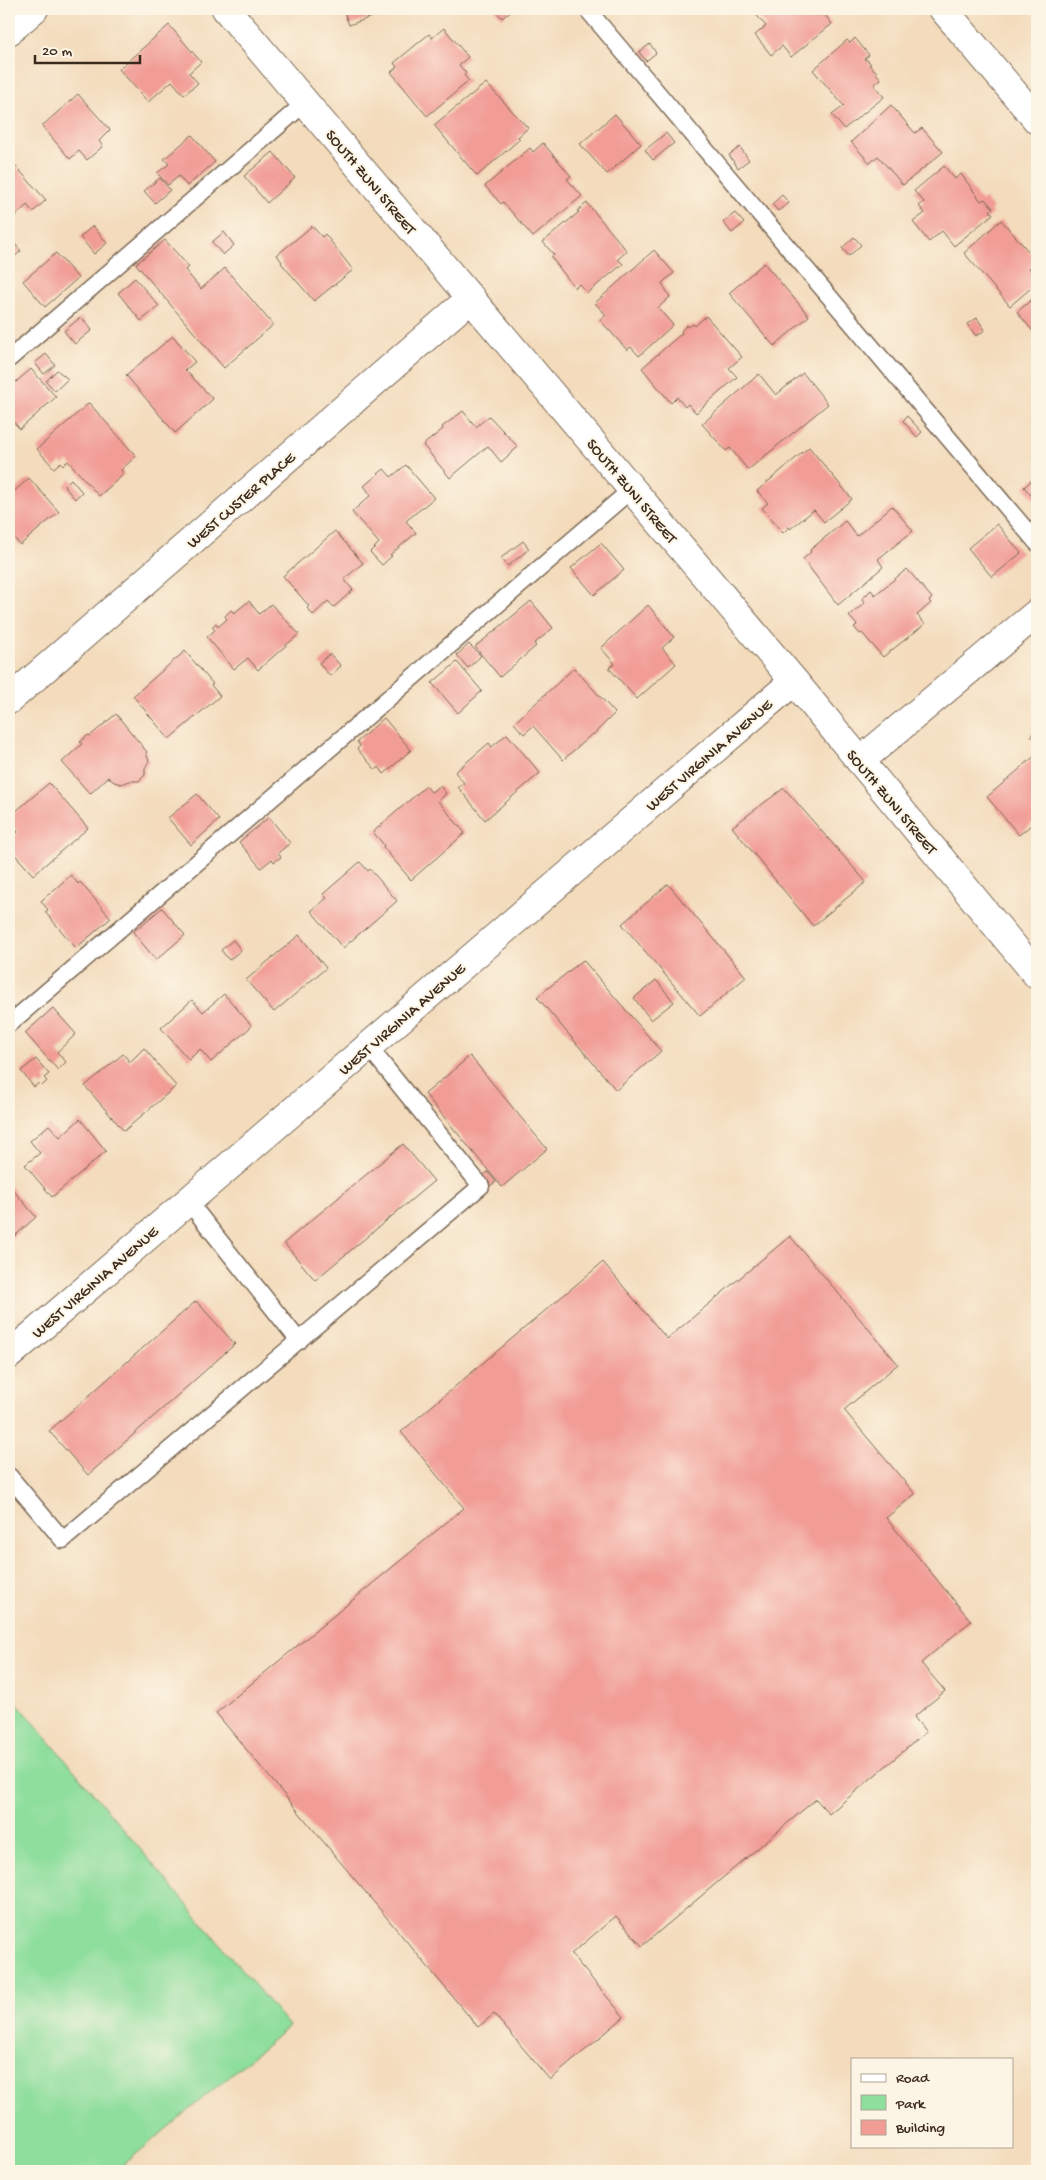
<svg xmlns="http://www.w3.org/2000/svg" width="1046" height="2180" viewBox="0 0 1046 2180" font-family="'Gochi Hand',sans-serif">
	<rect width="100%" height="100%" fill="#fcf5e5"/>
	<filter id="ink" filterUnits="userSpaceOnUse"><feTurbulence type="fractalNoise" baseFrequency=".02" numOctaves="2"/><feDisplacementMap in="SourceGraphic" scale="10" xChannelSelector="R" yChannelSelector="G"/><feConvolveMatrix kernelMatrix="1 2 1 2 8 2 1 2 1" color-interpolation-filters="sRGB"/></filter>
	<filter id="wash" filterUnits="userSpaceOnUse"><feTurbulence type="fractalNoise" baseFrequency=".0096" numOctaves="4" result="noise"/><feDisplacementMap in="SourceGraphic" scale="20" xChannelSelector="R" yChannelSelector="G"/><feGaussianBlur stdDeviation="1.12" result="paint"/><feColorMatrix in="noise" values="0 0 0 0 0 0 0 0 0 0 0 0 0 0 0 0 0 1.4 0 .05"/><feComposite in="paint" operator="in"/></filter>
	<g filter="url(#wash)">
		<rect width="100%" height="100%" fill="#f3dbbc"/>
		<path fill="#8ede9d" stroke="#64845e" d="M9,1693L289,2026L116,2171H9Z"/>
		<g id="blocks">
			<g fill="#f19d96">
				<path d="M343,9H394L349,25Z"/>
				<path d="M494,9H513L502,18Z"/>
				<path d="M751,9H799L804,14L810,9H820L832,24L791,57L782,46L771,55L755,35L766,26Z"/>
				<path d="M169,25L201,62L189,73L198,83L184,95L172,81L148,102L119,69Z"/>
				<path d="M444,28L468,57L459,65L466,73L464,75L469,81L427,116L391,72L397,67L394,63L429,34L432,38Z"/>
				<path d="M855,38L869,55L864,59L867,60L871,64L869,65L877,72L876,73L881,79L874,85L884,97L844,129L832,115L844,106L813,70L847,40L850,43Z"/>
				<path d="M650,44L656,53L646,61L639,52Z"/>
				<path d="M486,83L528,128L518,137L520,139L477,176L434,125Z"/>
				<path d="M78,94L110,130L99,141L103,146L87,160L79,151L70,159L42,126Z"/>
				<path d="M891,105L915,133L922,128L943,152L903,185L878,156L870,163L851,142Z"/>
				<path d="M615,114L641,144L607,174L580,144Z"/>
				<path d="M666,133L674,143L653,160L645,150Z"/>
				<path d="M192,135L215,162L187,186L179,176L168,185L157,173L169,164L164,159Z"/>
				<path d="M543,143L571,176L567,179L582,196L533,237L503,202L501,204L485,186L530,148L533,152Z"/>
				<path d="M740,147L749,160L738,168L729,155Z"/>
				<path d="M273,152L295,178L267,203L244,176Z"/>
				<path d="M11,161L46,200L33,212L27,205L9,222V163Z"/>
				<path d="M944,166L955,179L961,174L981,201L985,199L993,208L990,211L993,214L954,246L942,231L929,242L913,222L925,213L919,206L924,202L914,191Z"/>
				<path d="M160,178L170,190L155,203L144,191Z"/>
				<path d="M782,195L789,203L778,211L772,204Z"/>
				<path d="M587,203L627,251L618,259L623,264L587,293L579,284L575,288L551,257L554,255L543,242L579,212L577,211Z"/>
				<path d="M735,213L744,223L732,233L723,222Z"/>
				<path d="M1001,220L1037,261L1029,268L1037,278V283L1010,306L964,253Z"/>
				<path d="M93,226L107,243L94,254L80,237Z"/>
				<path d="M312,226L322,237L325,234L353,270L314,301L281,263L282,262L277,255Z"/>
				<path d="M224,232L234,245L223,255L212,242Z"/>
				<path d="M854,237L861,245L849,256L842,248Z"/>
				<path d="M10,238L21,251L11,260L9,258Z"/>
				<path d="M165,240L189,267L185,270L201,289L225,268L273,325L224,368L136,264Z"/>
				<path d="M654,250L674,273L662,283L670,297L658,308L673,325L639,356L631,347L627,350L600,320L606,315L595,303Z"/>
				<path d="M56,253L78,278L45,307L23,281Z"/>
				<path d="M764,263L809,316L774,346L729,293Z"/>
				<path d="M135,278L159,306L141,321L118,293Z"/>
				<path d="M1037,295V336L1017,312Z"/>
				<path d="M706,316L742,357L729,368L737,377L696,413L688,404L685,407L677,397L671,403L642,368L682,333L681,331L687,325L689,327L693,324L695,326Z"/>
				<path d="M81,317L92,330L75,344L64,331Z"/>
				<path d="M977,318L985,330L976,336L967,324Z"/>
				<path d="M173,336L195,362L185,370L213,399L175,433L126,375Z"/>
				<path d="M46,354L55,365L44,374L35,363Z"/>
				<path d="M31,369L56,397L20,429L9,417V388Z"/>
				<path d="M57,370L68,379L55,391L46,381Z"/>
				<path d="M803,373L828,404L748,470L730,448L726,451L702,424L759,374L776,395Z"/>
				<path d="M89,403L136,456L121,470L124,474L99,496L68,461L63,465L61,462L54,468L37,449Z"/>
				<path d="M463,411L476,427L489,416L518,447L501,462L488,446L450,478L423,445L443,429L442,427Z"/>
				<path d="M907,416L922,432L917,437L903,421Z"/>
				<path d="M809,447L852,499L824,522L814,510L790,529L789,527L783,533L762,508L768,503L757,491Z"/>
				<path d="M406,465L434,498L406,521L416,533L390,555L392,556L382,565L370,552L379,543L352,512L371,495L364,486L384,469L391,477Z"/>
				<path d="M1037,476V502L1024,487Z"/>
				<path d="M29,478L59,512L20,545L9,532V496Z"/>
				<path d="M71,479L82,492L75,499L64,486Z"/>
				<path d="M892,506L913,531L878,559L883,567L838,605L803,559L811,552L810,550L845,521L857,536Z"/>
				<path d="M997,524L1021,553L992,577L968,548Z"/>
				<path d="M335,531L363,563L344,579L353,590L334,607L328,601L313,615L307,608L309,606L283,576Z"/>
				<path d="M523,541L529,549L508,566L501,558Z"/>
				<path d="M601,543L624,570L594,595L571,568Z"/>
				<path d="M907,569L932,598L929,601L931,603L917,615L925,624L883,657L862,633L860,634L854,627L857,625L849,616L865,603L862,599L871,590L875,595Z"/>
				<path d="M249,601L259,614L271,604L299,634L258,670L248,658L234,669L207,637L215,630L212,627L216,623L218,627L227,619L225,616L231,610L234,613Z"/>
				<path d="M531,601L553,628L534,644L536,646L500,677L475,647Z"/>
				<path d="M648,605L674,637L662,648L676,664L637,699L609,668L615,664L601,648Z"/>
				<path d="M469,644L481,656L468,668L457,655Z"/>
				<path d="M185,651L213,684L211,685L220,696L169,739L133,696Z"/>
				<path d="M330,654L341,666L330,676L319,663Z"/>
				<path d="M457,662L482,691L458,713L432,683Z"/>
				<path d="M574,668L615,713L593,735L592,734L563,760L533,726L524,734L514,723Z"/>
				<path d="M116,714L147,752L146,753L149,761L145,768V775L139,781H130L121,784L114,782L108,777L90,794L62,762L82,744L80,742L88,735L90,736Z"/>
				<path d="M384,718L411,750L384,774L379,767L376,770L357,749L360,746L357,742Z"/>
				<path d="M1037,730V742L1031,735Z"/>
				<path d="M507,734L540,773L485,820L458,787L464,783L455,772L489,743L492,747Z"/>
				<path d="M1037,754V820L1019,835L987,797Z"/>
				<path d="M49,783L88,828L33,875L9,848V840L18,832L9,821V817Z"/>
				<path d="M426,786L431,792L440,786L446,794L438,801L465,833L411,880L383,847L384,845L373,832Z"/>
				<path d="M784,788L866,882L813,926L732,827Z"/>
				<path d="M197,794L219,820L191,845L168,818Z"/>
				<path d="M269,817L290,843L278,853L281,857L274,862L272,859L261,868L239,842Z"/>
				<path d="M360,862L368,871L370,869L397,901L343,948L311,911L327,898L323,894Z"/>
				<path d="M71,875L78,884L80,882L111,918L76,948L45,912L48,910L41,901Z"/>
				<path d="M668,884L746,977L700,1016L622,924Z"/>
				<path d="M162,908L185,935L156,960L133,932Z"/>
				<path d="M299,935L326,968L274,1012L246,980Z"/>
				<path d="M233,940L241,950L229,960L221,950Z"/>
				<path d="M583,960L661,1051L616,1090L537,997Z"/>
				<path d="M656,980L674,1002L651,1020L634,998Z"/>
				<path d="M224,994L252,1026L211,1062L200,1049L189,1060L161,1028L192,1000L203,1012Z"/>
				<path d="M53,1008L76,1034L57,1052L66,1062L58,1070L25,1033Z"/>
				<path d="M144,1048L176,1086L124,1131L85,1086L123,1054L130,1062Z"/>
				<path d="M470,1056L547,1149L502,1187L425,1094Z"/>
				<path d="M36,1059L49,1074L44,1078L47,1081L42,1086L39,1083L34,1087L21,1071Z"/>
				<path d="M80,1119L106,1151L52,1197L25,1165L40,1153L30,1141L49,1125L60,1137Z"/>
				<path d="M403,1144L434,1181L315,1280L284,1243Z"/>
				<path d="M488,1172L496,1182L487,1188L479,1178Z"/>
				<path d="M9,1185L36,1217L9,1241Z"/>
				<path d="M790,1236L898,1364L844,1410L915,1494L886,1518L971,1621L921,1663L945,1691L914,1717L926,1732L829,1814L816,1799L642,1946L616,1916L571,1954L624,2017L550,2080L494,2014L478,2027L216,1713L464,1508L401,1432L603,1262L667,1339Z"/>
				<path d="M196,1301L235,1344L88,1475L49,1431Z"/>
			</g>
		</g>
	</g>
	<g filter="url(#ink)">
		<use href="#blocks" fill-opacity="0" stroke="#7b6855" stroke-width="1"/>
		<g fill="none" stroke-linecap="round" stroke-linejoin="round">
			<g stroke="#7b6855" stroke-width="19">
				<g id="lane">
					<path d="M587,9L1037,543"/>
					<path d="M9,359L306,102"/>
					<path d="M9,1024L632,489"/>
					<path d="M188,1201L299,1341"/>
					<path d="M9,1476L63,1540L481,1186L368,1046"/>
				</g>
			</g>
			<g stroke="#7b6855" stroke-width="30">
				<g id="street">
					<path d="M226,9L794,681L1037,975"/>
					<path d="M943,9L1037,120"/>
					<path d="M9,31L34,9"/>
					<path d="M9,700L471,298"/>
					<path d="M860,761L1037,613"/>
					<path d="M9,1355L794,681"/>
				</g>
			</g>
			<use href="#lane" stroke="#fff" stroke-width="16"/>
			<use href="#street" stroke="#fff" stroke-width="28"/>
		</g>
	</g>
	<g text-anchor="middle" stroke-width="4" stroke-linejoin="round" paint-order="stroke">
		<g font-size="16" fill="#3b2a1e" stroke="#fcf5e5">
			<text transform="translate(372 181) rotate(50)" y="6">SOUTH ZUNI STREET</text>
			<text transform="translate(633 490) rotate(50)" y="6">SOUTH ZUNI STREET</text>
			<text transform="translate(240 499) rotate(-41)" y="6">WEST CUSTER PLACE</text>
			<text transform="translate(708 754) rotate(-41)" y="6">WEST VIRGINIA AVENUE</text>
			<text transform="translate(893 801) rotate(50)" y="6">SOUTH ZUNI STREET</text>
			<text transform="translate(401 1018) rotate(-41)" y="6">WEST VIRGINIA AVENUE</text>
			<text transform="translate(94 1281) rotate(-41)" y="6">WEST VIRGINIA AVENUE</text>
		</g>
	</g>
	<rect width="1046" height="2180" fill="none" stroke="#fcf5e5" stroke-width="30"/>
	<rect x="851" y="2058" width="162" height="90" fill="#fcf5e5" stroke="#afa495"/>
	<rect x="861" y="2074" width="25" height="8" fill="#ffffff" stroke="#afa495"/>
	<text x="896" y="2082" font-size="15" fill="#3b2a1e">Road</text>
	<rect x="861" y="2095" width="25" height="15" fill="#8ede9d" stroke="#afa495"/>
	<text x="896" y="2108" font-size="15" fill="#3b2a1e">Park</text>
	<rect x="861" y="2120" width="25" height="15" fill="#f19d96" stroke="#afa495"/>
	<text x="896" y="2132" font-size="15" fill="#3b2a1e">Building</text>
	<path d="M35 55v8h105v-8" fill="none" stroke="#3b2a1e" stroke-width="2.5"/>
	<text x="42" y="55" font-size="15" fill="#3b2a1e" stroke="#fcf5e5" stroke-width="4" paint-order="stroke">20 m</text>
</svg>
